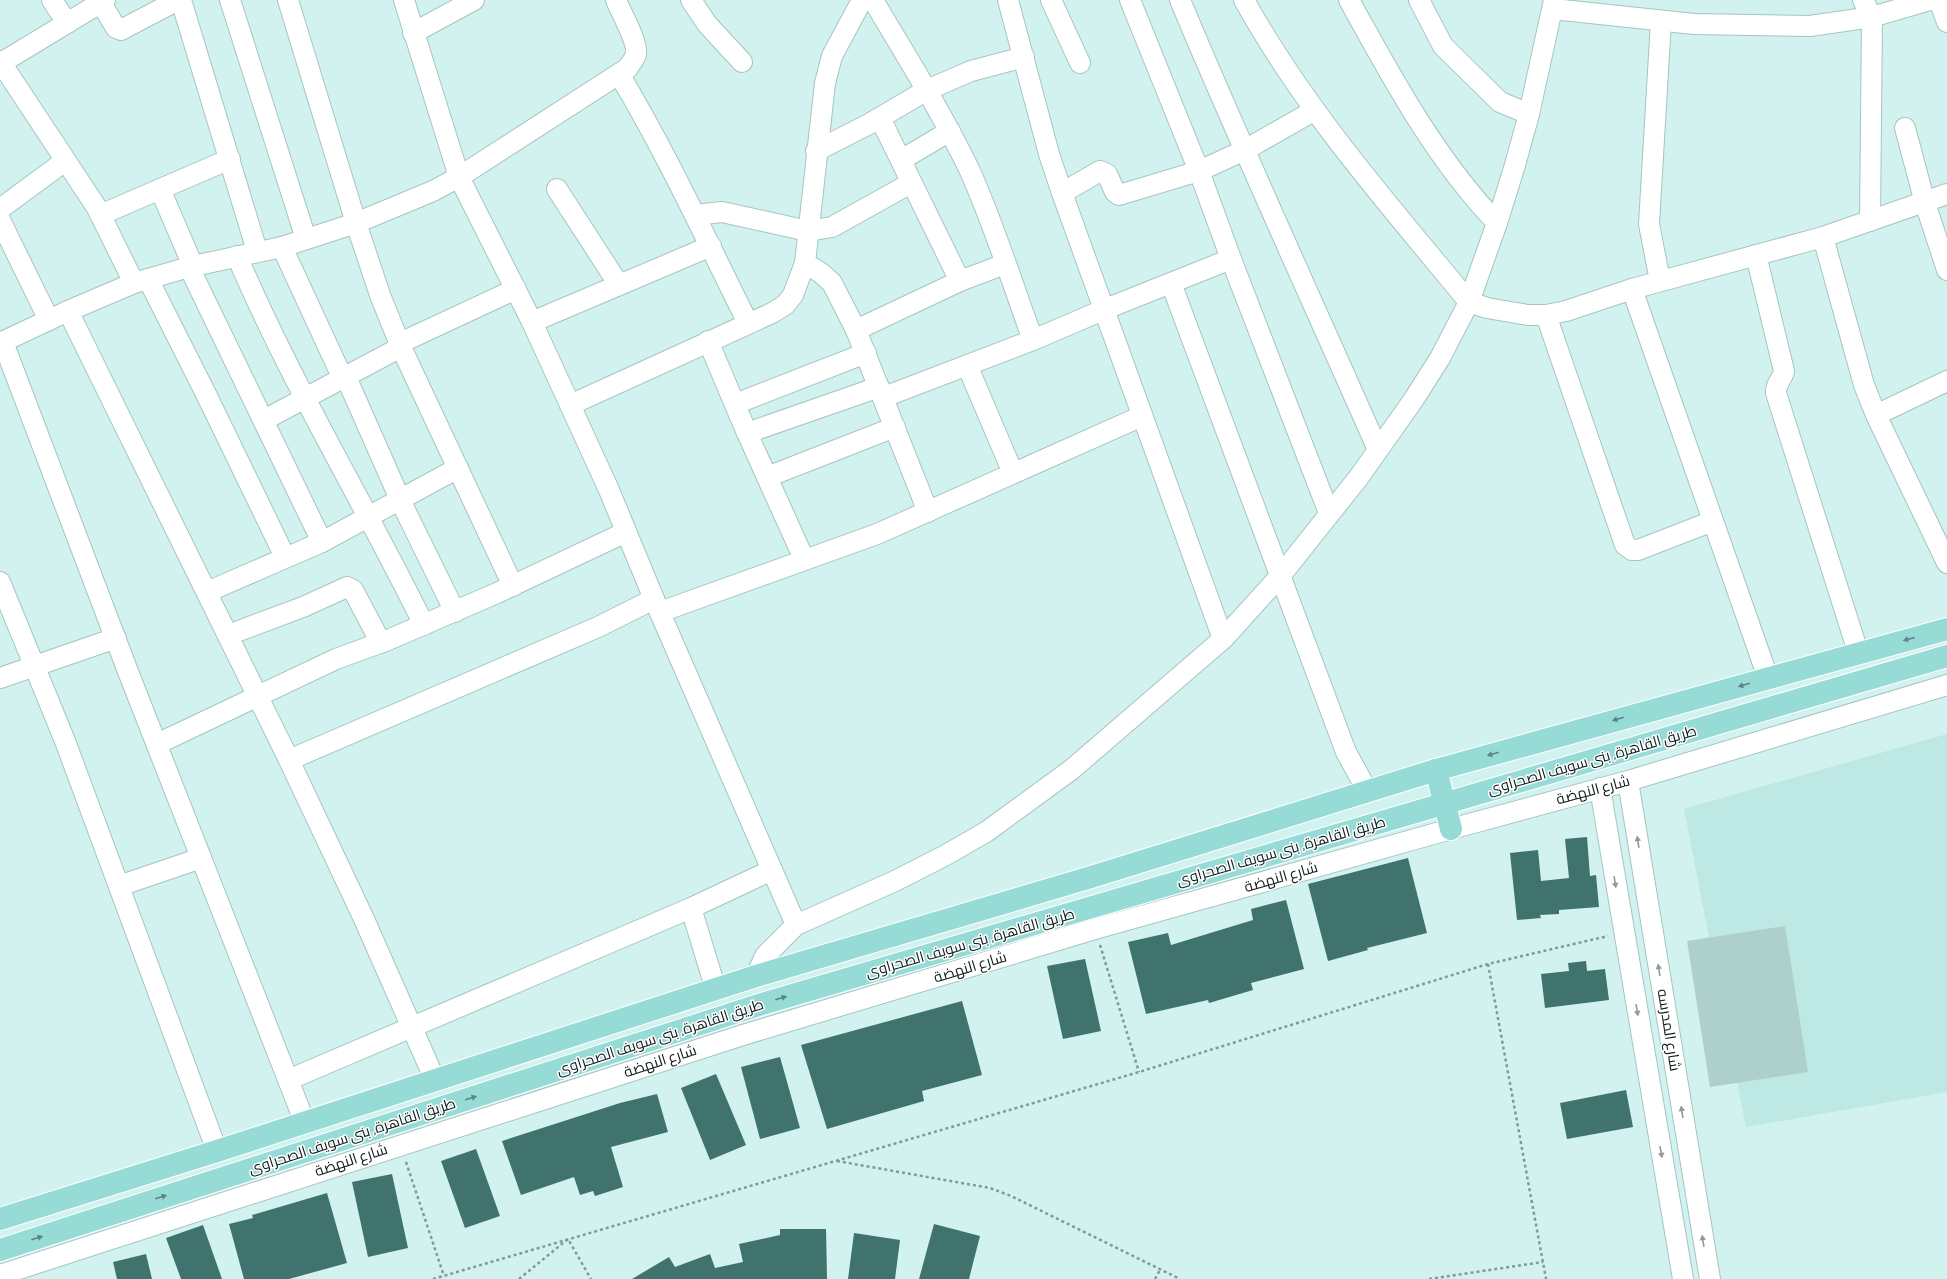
<svg xmlns="http://www.w3.org/2000/svg" width="1947" height="1279" viewBox="0 0 1947 1279" font-family="'Alegreya Sans',Cairo,sans-serif">
	<rect width="100%" height="100%" fill="#d1f2ee"/>
	<path fill="#bde8e3" d="M1947,734V1092L1746,1127L1684,809Z"/>
	<path fill="#aed0cd" d="M1785,926L1808,1072L1710,1087L1687,941Z"/>
	<g fill="#40736e">
		<path d="M1587,837L1590,876L1596,875L1599,907L1559,910V914L1540,915L1541,918L1517,920L1510,853L1538,850L1541,881L1569,878L1565,839Z"/>
		<path d="M1408,858L1427,933L1367,948L1368,950L1328,961L1308,884Z"/>
		<path d="M1286,900L1304,969L1251,983L1253,990L1209,1003L1208,1000L1146,1014L1128,942L1168,933L1171,945L1253,920L1251,909Z"/>
		<path d="M1085,959L1101,1031L1063,1039L1047,966Z"/>
		<path d="M1586,961L1587,971L1605,969L1609,1000L1545,1008L1541,974L1569,971L1568,963Z"/>
		<path d="M962,1001L982,1075L922,1091L924,1101L827,1129L801,1045Z"/>
		<path d="M780,1057L800,1128L760,1139L741,1067Z"/>
		<path d="M716,1074L746,1145L710,1160L681,1088Z"/>
		<path d="M1626,1090L1633,1127L1567,1139L1560,1103Z"/>
		<path d="M657,1094L668,1132L611,1147L623,1187L595,1196L593,1191L580,1195L574,1177L521,1195L502,1141L620,1103Z"/>
		<path d="M476,1149L500,1216L465,1228L441,1161Z"/>
		<path d="M392,1174L408,1248L368,1257L352,1182Z"/>
		<path d="M327,1193L347,1263L289,1279H244L229,1224L253,1218L252,1215Z"/>
		<path d="M934,1224L980,1236L969,1279H919Z"/>
		<path d="M203,1225L222,1279H181L166,1238Z"/>
		<path d="M780,1229H826L827,1279H632L669,1257L675,1267L710,1254L715,1268L743,1262L739,1244L780,1235Z"/>
		<path d="M854,1233L900,1240L895,1279H848Z"/>
		<path d="M146,1254L152,1279H117L113,1262Z"/>
	</g>
	<g fill="none" stroke-linecap="round" stroke-linejoin="round">
		<g stroke="#a5c5c2" stroke-width="22">
			<g id="street">
				<path d="M52,0L67,23"/>
				<path d="M181,0L257,251"/>
				<path d="M230,0L306,239"/>
				<path d="M288,0L356,223L380,295L401,347L513,586"/>
				<path d="M404,0L459,177L532,322L609,490L654,599L796,925"/>
				<path d="M691,0L707,24L742,62"/>
				<path d="M873,0C906,56 941,111 969,169C994,224 1012,283 1033,340"/>
				<path d="M1008,0L1049,154L1062,193L1223,639"/>
				<path d="M1051,0L1080,63"/>
				<path d="M1130,0L1199,171L1231,259L1329,513"/>
				<path d="M1180,0C1243,151 1312,300 1378,450"/>
				<path d="M1244,0C1305,110 1389,205 1469,302L1487,308L1528,315H1546L1566,311L1632,289L1823,237L1947,194"/>
				<path d="M1349,0C1392,78 1435,158 1497,223"/>
				<path d="M1419,0L1443,46L1500,102L1529,114"/>
				<path d="M1863,0L1872,17L1870,221"/>
				<path d="M1939,0L1947,22"/>
				<path d="M101,3L116,28L121,30L178,0"/>
				<path d="M1553,9L1694,24L1810,26L1872,17L1930,0"/>
				<path d="M413,33L474,0"/>
				<path d="M0,61L97,208L134,283"/>
				<path d="M1,63L105,0"/>
				<path d="M619,74C667,154 706,239 748,323"/>
				<path d="M880,118L960,281"/>
				<path d="M1905,128L1925,203L1947,270"/>
				<path d="M816,151L869,124L927,90L971,71L1024,57"/>
				<path d="M901,160L950,131"/>
				<path d="M160,189L193,266"/>
				<path d="M557,189L619,285"/>
				<path d="M1062,193L1100,171L1107,174L1115,192L1119,195L1199,171L1245,150L1315,110"/>
				<path d="M0,209L65,161"/>
				<path d="M100,215L230,159"/>
				<path d="M695,215L722,212L808,231L832,227L911,183"/>
				<path d="M0,220L49,320"/>
				<path d="M1823,237L1864,385L1876,415L1947,563"/>
				<path d="M282,247L343,379"/>
				<path d="M1756,255L1784,371C1783,379 1775,383 1776,393L1858,652"/>
				<path d="M237,256C291,383 363,501 424,625"/>
				<path d="M805,263L821,273L832,283L856,330L928,512"/>
				<path d="M189,267L322,542"/>
				<path d="M148,279L206,394L285,557"/>
				<path d="M1660,281L1649,224L1661,21"/>
				<path d="M1171,283L1346,752L1368,792"/>
				<path d="M1632,289L1768,678"/>
				<path d="M68,311L289,760L364,919L435,1080"/>
				<path d="M1546,315L1625,545L1632,550H1638L1713,521"/>
				<path d="M532,322L711,246"/>
				<path d="M856,330L960,281L1005,264"/>
				<path d="M708,341L747,433L804,559"/>
				<path d="M3,342L127,669L305,1123"/>
				<path d="M0,343L68,311L134,283L189,267L282,247L356,223L433,191L459,177L628,68C630,64 635,59 636,54C638,41 621,13 616,0"/>
				<path d="M400,343L516,289"/>
				<path d="M967,365L1013,473"/>
				<path d="M346,377L403,506L455,612"/>
				<path d="M884,397L1033,340L1103,310L1231,259"/>
				<path d="M735,404L866,353"/>
				<path d="M570,405L772,313L785,305L793,295L805,263L825,83L832,56L862,0"/>
				<path d="M1876,415L1947,381"/>
				<path d="M264,420L401,347"/>
				<path d="M747,433L879,387"/>
				<path d="M767,477L895,427"/>
				<path d="M0,582L65,741L217,1151"/>
				<path d="M207,592L322,542L458,468"/>
				<path d="M660,612L877,534L1142,416"/>
				<path d="M228,635L303,607L347,587L353,590L381,643"/>
				<path d="M0,678L116,638"/>
				<path d="M157,744L336,659L388,640L497,593L626,532"/>
				<path d="M289,760L598,627L654,599"/>
				<path d="M1628,781L1710,1279"/>
				<path d="M1600,788L1683,1279"/>
				<path d="M119,886L201,858"/>
				<path d="M756,976L765,956L796,925L895,881L944,856L986,832L1071,770L1223,639L1281,575L1359,477L1414,399L1440,358L1469,302L1497,223L1515,165L1529,114L1554,0"/>
				<path d="M716,990L691,908L772,870"/>
				<path d="M288,1080L691,908"/>
				<path d="M0,1275L743,1035L1095,929L1451,829L1628,781L1947,685"/>
			</g>
		</g>
		<g stroke="#fff" stroke-width="24">
			<g id="primary">
				<path d="M1436,770L1451,829"/>
				<path d="M0,1219L217,1151L756,976L1088,878L1436,770L1947,629"/>
				<path d="M0,1250L762,1004L1947,656"/>
			</g>
		</g>
		<g stroke="#819a97" stroke-width="2.5" stroke-dasharray="3 3" stroke-linecap="butt">
			<path d="M1100,945L1139,1072"/>
			<path d="M1488,964L1546,1279"/>
			<path d="M837,1161L990,1188L1011,1196L1180,1279"/>
			<path d="M406,1162L444,1276"/>
			<path d="M433,1279L1139,1072L1488,964L1608,936"/>
			<path d="M519,1279L568,1239L591,1279"/>
			<path d="M1155,1279L1160,1270"/>
			<path d="M1429,1279L1543,1262"/>
		</g>
		<use href="#street" stroke="#fff" stroke-width="20"/>
		<use href="#primary" stroke="#97dbd6" stroke-width="22"/>
	</g>
	<defs><path id="oneway-solid" d="M-6-.8H1V-3.2L6.5 0L1 3.2V.8H-6Z"/></defs>
	<g fill="#5a8581">
		<use href="#oneway-solid" transform="translate(1909 639) rotate(165)"/>
		<use href="#oneway-solid" transform="translate(1744 685) rotate(164)"/>
		<use href="#oneway-solid" transform="translate(1618 719) rotate(164)"/>
		<use href="#oneway-solid" transform="translate(1493 754) rotate(164)"/>
		<use href="#oneway-solid" transform="translate(781 998) rotate(-16)"/>
		<use href="#oneway-solid" transform="translate(471 1098) rotate(-18)"/>
		<use href="#oneway-solid" transform="translate(161 1197) rotate(-18)"/>
		<use href="#oneway-solid" transform="translate(37 1238) rotate(-18)"/>
	</g>
	<g fill="#939898">
		<use href="#oneway-solid" transform="translate(1638 842) rotate(-99)"/>
		<use href="#oneway-solid" transform="translate(1615 882) rotate(81)"/>
		<use href="#oneway-solid" transform="translate(1659 970) rotate(-99)"/>
		<use href="#oneway-solid" transform="translate(1637 1010) rotate(80)"/>
		<use href="#oneway-solid" transform="translate(1682 1112) rotate(-99)"/>
		<use href="#oneway-solid" transform="translate(1661 1152) rotate(80)"/>
		<use href="#oneway-solid" transform="translate(1703 1241) rotate(-99)"/>
	</g>
	<g text-anchor="middle" stroke-width="3" stroke-linejoin="round" paint-order="stroke">
		<g font-size="15" fill="#0f1b1a" stroke="#fff">
			<text transform="translate(1592 760) rotate(-16)" y="5">طريق القاهرة, بنى سويف الصحراوى</text>
			<text transform="translate(1593 790) rotate(-15)" y="5">شارع النهضة</text>
			<text transform="translate(1281 851) rotate(-16)" y="5">طريق القاهرة, بنى سويف الصحراوى</text>
			<text transform="translate(1281 877) rotate(-16)" y="5">شارع النهضة</text>
			<text transform="translate(970 943) rotate(-16)" y="5">طريق القاهرة, بنى سويف الصحراوى</text>
			<text transform="translate(970 967) rotate(-17)" y="5">شارع النهضة</text>
			<text transform="translate(1669 1030) rotate(81)" y="5">شارع المدرسه</text>
			<text transform="translate(660 1037) rotate(-18)" y="5">طريق القاهرة, بنى سويف الصحراوى</text>
			<text transform="translate(660 1061) rotate(-18)" y="5">شارع النهضة</text>
			<text transform="translate(352 1136) rotate(-18)" y="5">طريق القاهرة, بنى سويف الصحراوى</text>
			<text transform="translate(351 1160) rotate(-18)" y="5">شارع النهضة</text>
		</g>
	</g>
</svg>
